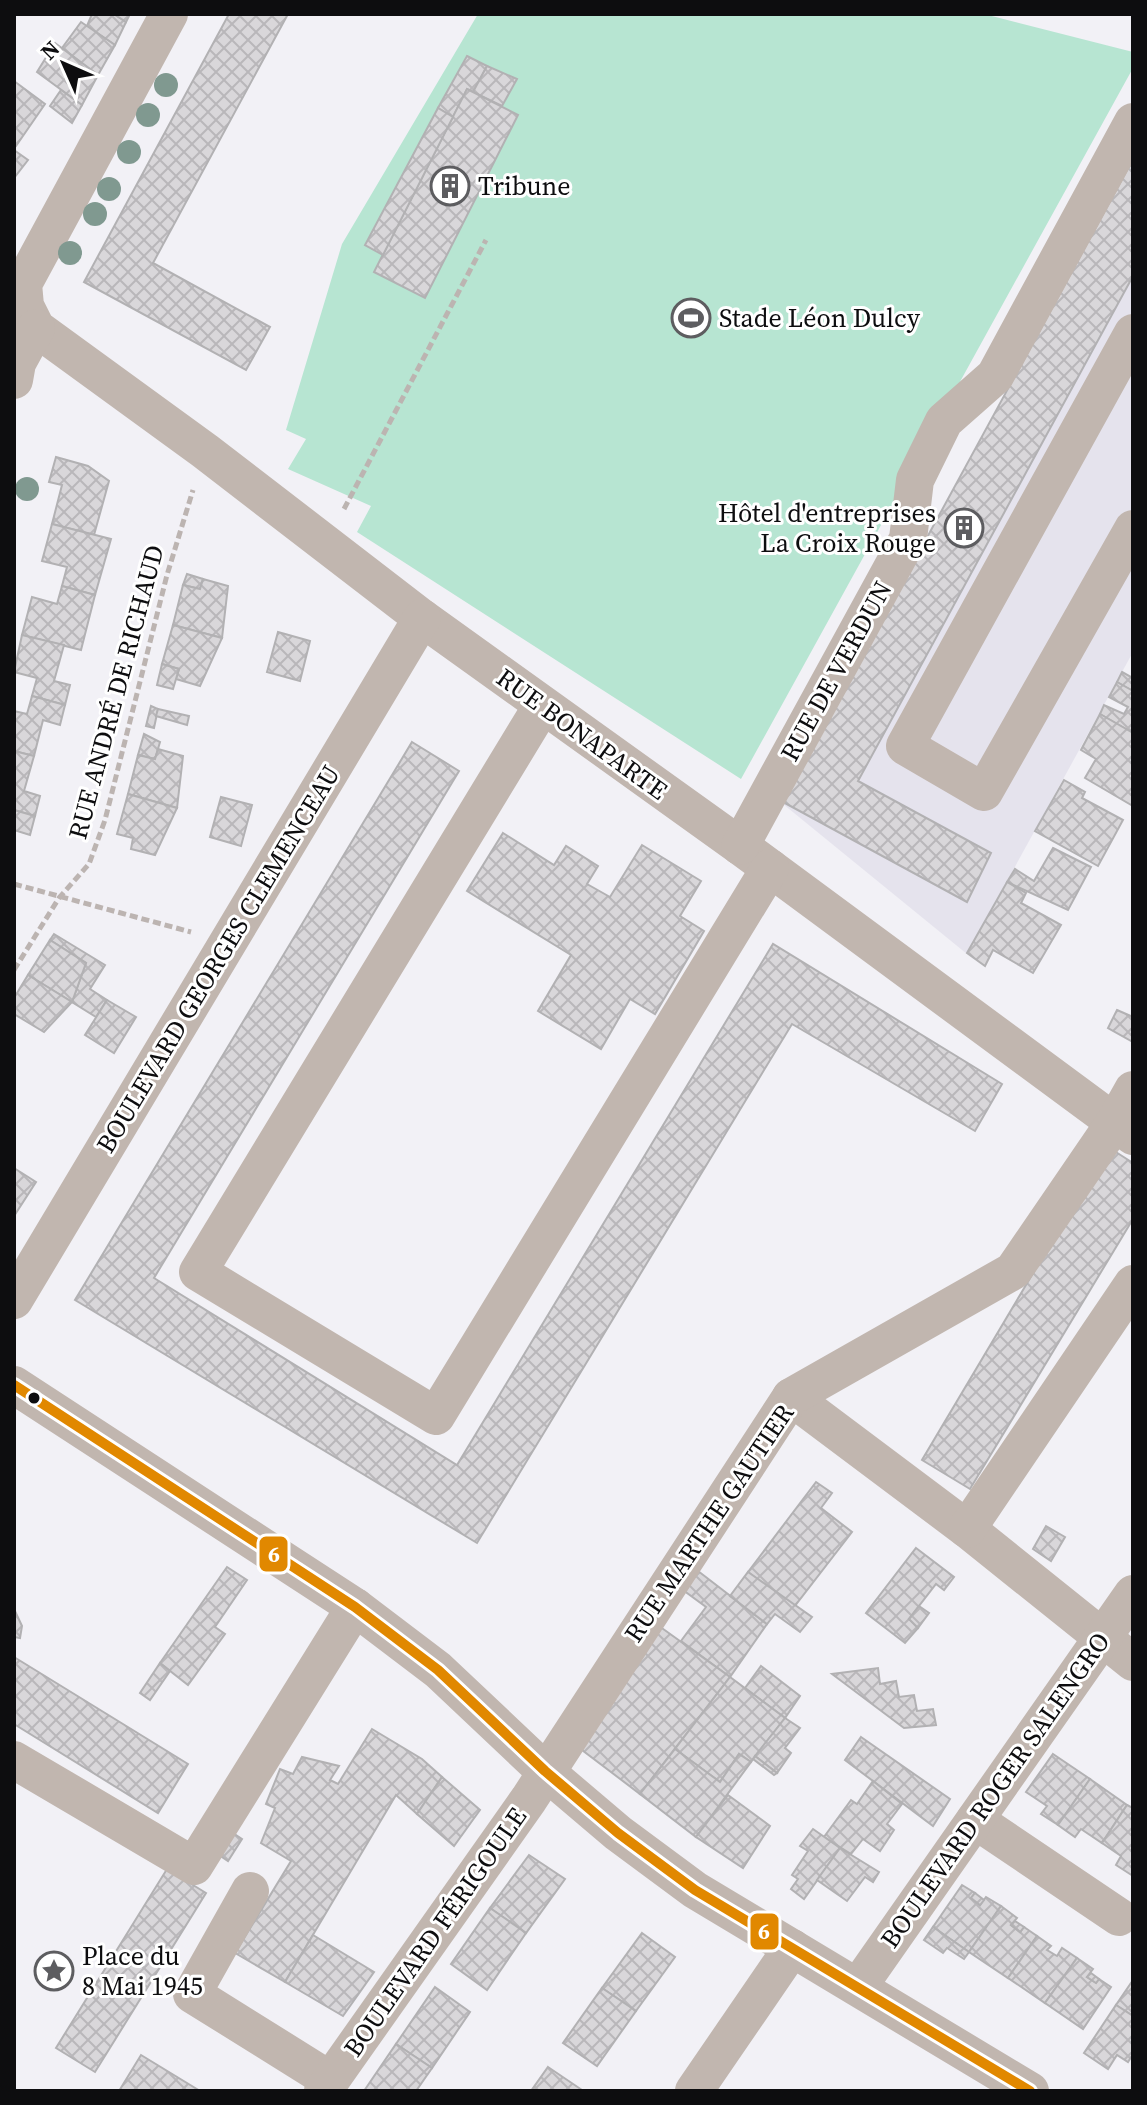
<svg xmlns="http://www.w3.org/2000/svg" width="1147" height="2105" viewBox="0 0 1147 2105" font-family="'Source Serif 4',serif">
	<defs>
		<pattern id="building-cross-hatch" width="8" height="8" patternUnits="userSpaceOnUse" patternTransform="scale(2)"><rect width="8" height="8" fill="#d9d7da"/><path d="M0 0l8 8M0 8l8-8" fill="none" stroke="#b9b7ba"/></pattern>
	</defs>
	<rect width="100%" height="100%" fill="#f2f1f6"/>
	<path fill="#e5e3ed" d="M1133,157V652L967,954L783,804Z"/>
	<path fill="#b7e5d2" d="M478,14H984L1133,52V68L741,779L357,532L371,506L288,469L306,439L286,430L342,244Z"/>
	<g fill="url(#building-cross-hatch)" stroke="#b2b1b3" stroke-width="2">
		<path d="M92,14H114L126,22L115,45L87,26Z"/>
		<path d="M114,14H130L126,22Z"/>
		<path d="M229,14H288L153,263L270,327L246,370L84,282Z"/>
		<path d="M81,22L115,45L98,75L62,48Z"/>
		<path d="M55,43L98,75L82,105L37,72Z"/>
		<path d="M467,56L487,66L473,92L467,89L453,117L438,108Z"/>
		<path d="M487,66L517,79L502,106L473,92Z"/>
		<path d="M14,81L45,104L16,146L14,145Z"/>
		<path d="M467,89L518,115L425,298L374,272Z"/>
		<path d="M61,90L82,105L72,123L50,106Z"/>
		<path d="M438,108L453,117L383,255L365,245Z"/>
		<path d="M14,150L28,160L14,178Z"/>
		<path d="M1133,159V276L858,781L991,853L967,902L783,802Z"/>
		<path d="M56,457L88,466L109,481L94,535L52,524L62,485L49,482Z"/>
		<path d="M52,524L111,539L95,595L62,586L67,567L42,561Z"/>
		<path d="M187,574L203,579L200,589L183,585Z"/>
		<path d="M203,579L228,586L222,638L173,625L183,585L200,589Z"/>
		<path d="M62,586L95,595L81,650L22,635L32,597L57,604Z"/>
		<path d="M173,625L222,638L200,686L176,679L179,669L162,664Z"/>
		<path d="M278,632L310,641L300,681L267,672Z"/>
		<path d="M22,635L64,645L54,681L70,685L65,705L32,696L37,678L14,672Z"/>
		<path d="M162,664L179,669L173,689L157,685Z"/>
		<path d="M1122,672L1133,678V691L1117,682Z"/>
		<path d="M1117,682L1133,691V733L1100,714L1104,705L1124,714L1128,707L1109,697Z"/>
		<path d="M32,696L65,705L60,725L43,720L34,756L14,751V711L27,714Z"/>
		<path d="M151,706L158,709L154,728L146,726Z"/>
		<path d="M158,709L189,716L187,725L156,716Z"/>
		<path d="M1100,714L1133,733V806L1085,778L1096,759L1081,750Z"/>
		<path d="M144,734L160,742L155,759L138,755Z"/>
		<path d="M412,742L459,771L154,1278L457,1465L773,944L1002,1084L975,1131L792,1024L477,1543L75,1300Z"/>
		<path d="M158,749L183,756L177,808L128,794L138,755L155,759Z"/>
		<path d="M14,751L34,756L24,791L40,796L35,816L14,810Z"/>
		<path d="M1064,780L1085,792L1082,798L1123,820L1098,866L1035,831Z"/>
		<path d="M128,794L177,808L155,855L131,849L133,838L117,834Z"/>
		<path d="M221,797L252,805L241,846L210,837Z"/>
		<path d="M14,810L35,816L30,835L14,830Z"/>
		<path d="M503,833L554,865L566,846L598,866L587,884L610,897L642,845L701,881L680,916L704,931L655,1014L630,999L601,1049L538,1011L571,955L467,891Z"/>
		<path d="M1053,848L1091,867L1068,910L1007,882L1015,869L1034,881Z"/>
		<path d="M1007,882L1026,893L1021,903L1061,925L1033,973L993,950L985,966L967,953Z"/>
		<path d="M54,934L105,965L90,989L107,1000L96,1017L72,1002L86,963L50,940Z"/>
		<path d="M50,940L86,963L72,1002L28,975Z"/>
		<path d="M28,975L72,1002L44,1032L14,1014V998Z"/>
		<path d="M107,1000L136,1017L114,1053L85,1035Z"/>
		<path d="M1117,1010L1133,1017V1042L1108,1028Z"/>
		<path d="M1108,1147L1133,1163V1219L970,1489L922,1460Z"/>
		<path d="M14,1168L36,1182L14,1216Z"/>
		<path d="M816,1482L832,1493L821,1508L852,1532L794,1607L748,1572Z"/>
		<path d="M1046,1526L1065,1537L1051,1561L1033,1549Z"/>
		<path d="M916,1548L954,1577L944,1590L936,1584L909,1619L918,1628L905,1643L866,1613Z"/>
		<path d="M227,1567L247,1580L215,1627L225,1634L188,1685L160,1663Z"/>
		<path d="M698,1571L767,1624L730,1677L681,1641L706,1607L683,1590Z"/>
		<path d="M748,1572L812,1617L800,1632L775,1614L767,1624L730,1596Z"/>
		<path d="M919,1606L929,1613L918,1628L909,1619Z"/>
		<path d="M14,1609L22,1626L20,1638L14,1637Z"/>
		<path d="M659,1626L730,1677L640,1794L578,1747Z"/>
		<path d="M14,1657L188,1764L158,1813L14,1724Z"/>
		<path d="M160,1663L170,1671L150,1700L140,1693Z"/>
		<path d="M761,1666L800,1696L785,1718L745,1688Z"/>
		<path d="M878,1668L880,1684L896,1681L899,1697L914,1695L917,1711L933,1709L936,1725L904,1728L832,1674Z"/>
		<path d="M730,1677L785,1718L751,1762L739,1754L720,1782L675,1749Z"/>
		<path d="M785,1718L800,1728L785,1748L791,1753L777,1773L755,1756Z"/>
		<path d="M372,1729L422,1759L442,1777L417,1814L396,1795L285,1982L235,1953L291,1861L261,1843L275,1808L266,1804L280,1769L293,1774L302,1757L339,1766L330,1780L338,1784Z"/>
		<path d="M861,1737L950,1799L933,1826L845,1760Z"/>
		<path d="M675,1749L720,1782L739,1754L751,1762L696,1837L640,1794Z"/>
		<path d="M1053,1754L1090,1779L1058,1825L1041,1814L1047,1806L1026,1792Z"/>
		<path d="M755,1756L777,1773L774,1775L753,1759Z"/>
		<path d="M442,1777L480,1810L454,1846L417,1814Z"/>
		<path d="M1090,1779L1127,1805L1102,1843L1081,1829L1075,1837L1058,1825Z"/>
		<path d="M873,1781L902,1804L887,1824L894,1830L880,1851L863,1839L851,1854L824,1837L851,1800L857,1804Z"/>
		<path d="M728,1795L770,1826L743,1868L696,1837Z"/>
		<path d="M1127,1805L1133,1808V1876L1116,1865L1121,1856L1102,1843Z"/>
		<path d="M813,1829L840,1848L804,1899L791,1889L798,1879L792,1875L808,1851L800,1846Z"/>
		<path d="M230,1831L242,1839L228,1861L216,1853Z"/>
		<path d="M840,1848L879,1872L873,1882L865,1877L847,1901L817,1880Z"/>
		<path d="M529,1855L565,1879L526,1933L490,1908Z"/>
		<path d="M167,1869L206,1893L95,2072L56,2048Z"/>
		<path d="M962,1885L975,1893L971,1898L980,1905L986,1897L1001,1906L969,1952L933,1927Z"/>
		<path d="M975,1893L984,1900L980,1905L971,1898Z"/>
		<path d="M1001,1906L1017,1918L1011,1925L1020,1932L1024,1927L1037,1936L1008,1978L969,1952Z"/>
		<path d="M490,1908L526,1933L487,1990L451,1964Z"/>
		<path d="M1015,1921L1024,1927L1020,1932L1011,1925Z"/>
		<path d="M933,1927L969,1952L964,1959L947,1948L943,1953L924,1940Z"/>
		<path d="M642,1933L675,1957L636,2011L602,1988Z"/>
		<path d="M313,1935L374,1972L343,2016L285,1982Z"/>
		<path d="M1037,1936L1051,1946L1047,1950L1057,1956L1062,1948L1077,1958L1045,2003L1008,1978Z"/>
		<path d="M1077,1958L1093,1969L1087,1977L1096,1983L1099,1979L1111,1987L1083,2029L1045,2003Z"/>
		<path d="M1091,1973L1099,1979L1096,1983L1087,1977Z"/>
		<path d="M1133,1980V2016L1116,2005Z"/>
		<path d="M435,1987L470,2012L432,2068L396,2044Z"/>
		<path d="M602,1988L636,2011L597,2066L563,2043Z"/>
		<path d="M1116,2005L1133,2016V2054L1128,2062L1117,2055L1108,2069L1084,2053Z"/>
		<path d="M396,2044L432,2068L416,2091H364Z"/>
		<path d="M141,2055L200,2091H119Z"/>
		<path d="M548,2067L582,2090L531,2091Z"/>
	</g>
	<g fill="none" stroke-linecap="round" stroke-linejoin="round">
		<g stroke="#bcb4b1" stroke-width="5" stroke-dasharray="8 4" stroke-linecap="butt">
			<path d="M344,509L486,240"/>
			<path d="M14,884L191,932"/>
			<path d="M14,970L59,898L89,864L105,820L167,575L193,490"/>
		</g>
		<g stroke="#c1b6af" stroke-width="38">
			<path d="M169,14L23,284L25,306L36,328L205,451L422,618L740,846L1133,1136"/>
			<path d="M1133,333L905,746L984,792L1133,529"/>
			<path d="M14,380L17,363L36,328"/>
			<path d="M542,706L198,1272L436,1416L770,868"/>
			<path d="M740,846L908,539L915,480L944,421L995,376L1133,122"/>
			<path d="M14,1300L422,618"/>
			<path d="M14,1385L355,1607L438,1670L545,1771L618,1833L695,1890L1030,2091"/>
			<path d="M791,1397L967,1529L1133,1662"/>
			<path d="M967,1529L1133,1284"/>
			<path d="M14,1760L194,1866L355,1607"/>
			<path d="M975,1820L1119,1917"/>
			<path d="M250,1891L192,1994L330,2080"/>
			<path d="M858,1987L1133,1594"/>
			<path d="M323,2091L529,1799L791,1397L1013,1271L1115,1122L1133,1090"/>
			<path d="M694,2091L792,1948"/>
		</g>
		<g stroke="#fff" stroke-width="16">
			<path id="bus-1" d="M14,1385L355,1607L438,1670L545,1771L618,1833L695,1890L1030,2091"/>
		</g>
		<use href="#bus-1" stroke="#e18800" stroke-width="10"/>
	</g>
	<g fill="#809990">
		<circle cx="166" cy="85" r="12"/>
		<circle cx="148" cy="115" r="12"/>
		<circle cx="129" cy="152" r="12"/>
		<circle cx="109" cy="189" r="12"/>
		<circle cx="95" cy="214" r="12"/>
		<circle cx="70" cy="253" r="12"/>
		<circle cx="27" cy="489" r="12"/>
	</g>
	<defs>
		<g id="building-ring" transform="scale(2)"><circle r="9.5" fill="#fff" stroke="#5d5d60" stroke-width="1.5"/><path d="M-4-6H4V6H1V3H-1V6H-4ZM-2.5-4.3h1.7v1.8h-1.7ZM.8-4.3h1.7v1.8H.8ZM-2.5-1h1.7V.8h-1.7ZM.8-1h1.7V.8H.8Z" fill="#5d5d60"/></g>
		<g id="stadium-ring" transform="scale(2)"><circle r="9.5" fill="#fff" stroke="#5d5d60" stroke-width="1.5"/><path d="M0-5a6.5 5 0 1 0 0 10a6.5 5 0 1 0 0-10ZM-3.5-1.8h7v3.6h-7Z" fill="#5d5d60"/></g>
		<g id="sight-ring" transform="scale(2)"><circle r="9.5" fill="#fff" stroke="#5d5d60" stroke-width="1.5"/><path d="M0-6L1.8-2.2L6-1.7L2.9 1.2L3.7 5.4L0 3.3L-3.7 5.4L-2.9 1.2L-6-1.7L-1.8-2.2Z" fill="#5d5d60"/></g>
	</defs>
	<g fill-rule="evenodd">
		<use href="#building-ring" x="450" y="186"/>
		<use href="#stadium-ring" x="691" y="318"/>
		<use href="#building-ring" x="964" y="528"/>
		<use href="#sight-ring" x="54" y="1971"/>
	</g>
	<circle fill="#0d0d0f" stroke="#fff" stroke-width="3" cx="34" cy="1398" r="7"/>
	<g text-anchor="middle" stroke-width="6" stroke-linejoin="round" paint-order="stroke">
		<g font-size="26" fill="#0d0d0f" stroke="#fff" text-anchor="start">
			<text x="478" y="195">Tribune</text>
			<text x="719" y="327">Stade Léon Dulcy</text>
			<text x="936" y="522" text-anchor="end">Hôtel d'entreprises<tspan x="936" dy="30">La Croix Rouge</tspan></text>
			<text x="82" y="1965">Place du<tspan x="82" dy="30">8 Mai 1945</tspan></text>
		</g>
		<g font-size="26" fill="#0d0d0f" stroke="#fff">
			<text transform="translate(836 671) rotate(-61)" y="9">RUE DE VERDUN</text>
			<text transform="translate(116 692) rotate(-75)" y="9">RUE ANDRÉ DE RICHAUD</text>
			<text transform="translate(582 734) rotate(36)" y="9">RUE BONAPARTE</text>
			<text transform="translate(218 959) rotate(-59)" y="9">BOULEVARD GEORGES CLEMENCEAU</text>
			<text transform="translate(709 1523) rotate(-56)" y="9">RUE MARTHE GAUTIER</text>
			<text transform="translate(995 1790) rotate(-55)" y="9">BOULEVARD ROGER SALENGRO</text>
			<text transform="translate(435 1932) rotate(-55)" y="9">BOULEVARD FÉRIGOULE</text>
		</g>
	</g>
	<g stroke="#fff" stroke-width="3">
		<rect x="258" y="1535" width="31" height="38" rx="8" fill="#e18800"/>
		<rect x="749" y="1912" width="31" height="39" rx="8" fill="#e18800"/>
	</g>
	<g font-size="22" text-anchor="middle" font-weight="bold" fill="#fff">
		<text x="274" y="1562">6</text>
		<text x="764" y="1939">6</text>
	</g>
	<rect width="1147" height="2105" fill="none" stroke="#0d0d0f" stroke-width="32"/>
	<g transform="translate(64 64) rotate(315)" stroke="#ffffff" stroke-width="6" paint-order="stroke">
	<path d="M0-6L14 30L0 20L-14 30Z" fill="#0d0d0f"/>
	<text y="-12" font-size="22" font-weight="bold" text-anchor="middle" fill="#0d0d0f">N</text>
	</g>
</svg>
